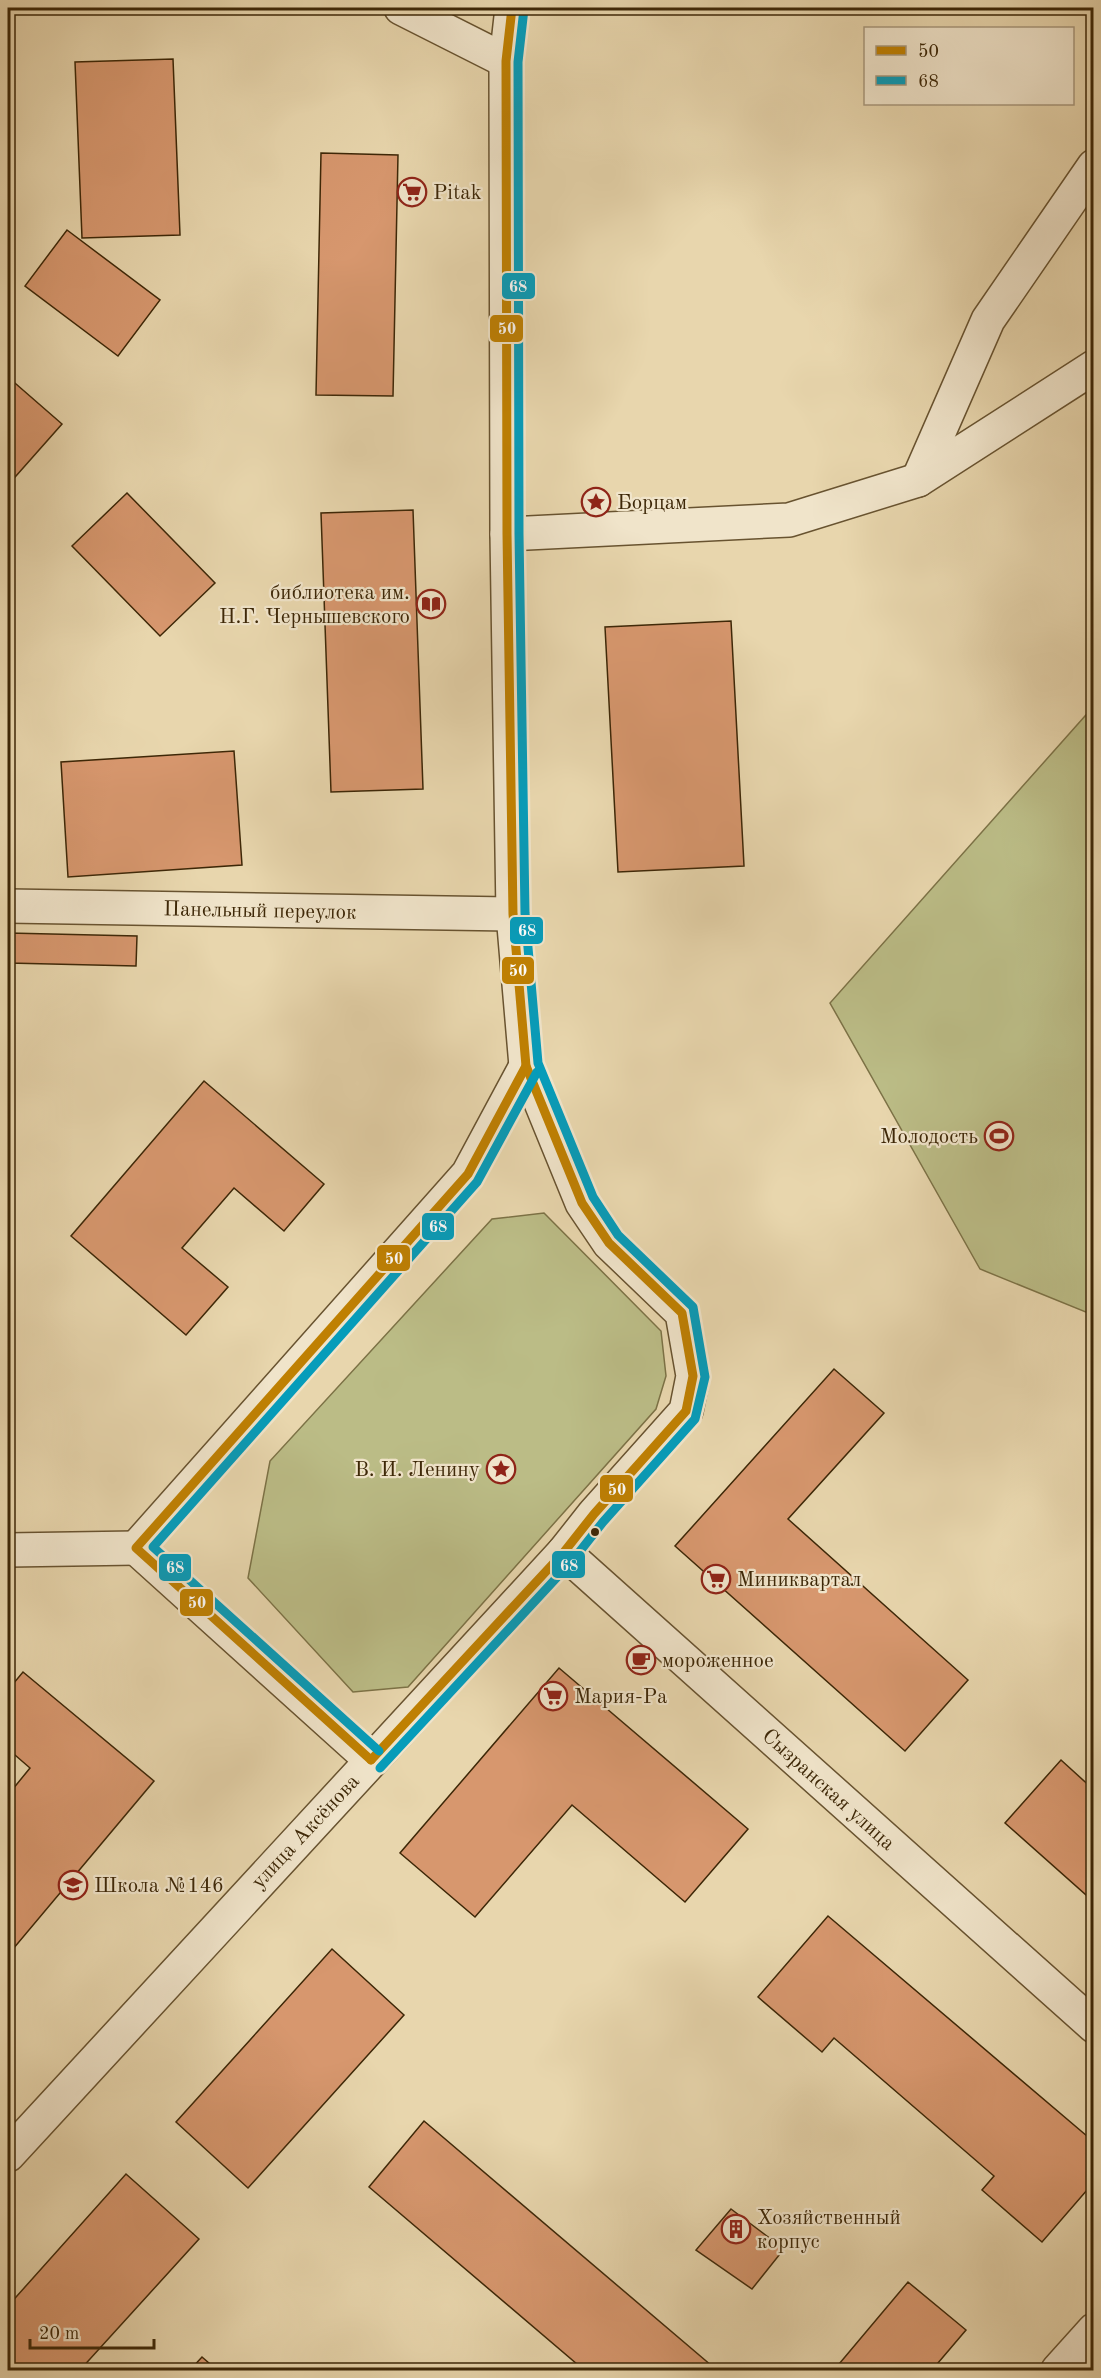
<svg xmlns="http://www.w3.org/2000/svg" width="1101" height="2378" viewBox="0 0 1101 2378" font-family="'Old Standard TT',serif">
	<rect width="100%" height="100%" fill="#e8d6ad"/>
	<filter id="stains"><feTurbulence type="fractalNoise" baseFrequency=".00333" numOctaves="4"/><feColorMatrix values="0 0 0 0 .2 0 0 0 0 .09 0 0 0 0 .02 0 0 0 .5 -.17"/></filter>
	<radialGradient id="worn" r=".72"><stop offset=".6" stop-color="#630" stop-opacity="0"/><stop offset="1" stop-color="#630" stop-opacity=".3"/></radialGradient>
	<g fill="#bbbc86" stroke="#7c7246" stroke-width="1.5">
		<path d="M1093,707V1315L980,1269L830,1003Z"/>
		<path d="M544,1213L661,1331L666,1376L656,1409L408,1687L353,1692L248,1578L270,1461L492,1219Z"/>
	</g>
	<g fill="#d7976e" stroke="#3d2707" stroke-width="1.5">
		<path d="M173,59L180,235L82,238L75,62Z"/>
		<path d="M321,153L398,155L393,396L316,395Z"/>
		<path d="M67,230L160,300L118,356L25,286Z"/>
		<path d="M8,377L62,424L8,485Z"/>
		<path d="M127,493L215,583L160,636L72,546Z"/>
		<path d="M413,510L423,789L331,792L321,513Z"/>
		<path d="M731,621L744,866L618,872L605,627Z"/>
		<path d="M234,751L242,865L68,877L61,762Z"/>
		<path d="M8,933L137,936L136,966L8,963Z"/>
		<path d="M204,1081L324,1184L284,1231L234,1188L182,1248L228,1287L186,1335L71,1236Z"/>
		<path d="M834,1369L884,1413L788,1519L968,1680L905,1751L675,1546Z"/>
		<path d="M559,1668L748,1829L685,1902L572,1805L475,1917L400,1853Z"/>
		<path d="M23,1672L154,1781L8,1955V1795L30,1768L8,1749V1690Z"/>
		<path d="M1061,1760L1094,1790V1902L1005,1823Z"/>
		<path d="M828,1916L1094,2142V2182L1042,2242L982,2190L994,2176L834,2038L822,2052L758,1997Z"/>
		<path d="M332,1949L404,2015L248,2188L176,2122Z"/>
		<path d="M424,2121L712,2366L708,2370H584L369,2187Z"/>
		<path d="M126,2174L199,2239L80,2370H8V2306Z"/>
		<path d="M731,2209L784,2249L752,2289L696,2250Z"/>
		<path d="M908,2282L966,2330L932,2370H834Z"/>
		<path d="M202,2357L217,2370H190Z"/>
	</g>
	<g fill="none" stroke-linecap="round" stroke-linejoin="round">
		<g stroke="#685330" stroke-width="36">
			<g id="minor">
				<path d="M401,8L506,61"/>
				<path d="M918,480L988,320L1094,166"/>
				<path d="M507,534L789,520L918,480L1094,367"/>
				<path d="M8,906L513,914"/>
				<path d="M8,1550L136,1548"/>
				<path d="M564,1552L1094,2026"/>
				<path d="M371,1760L136,1548L468,1174L526,1066"/>
				<path d="M8,2155L564,1552L594,1514L686,1411L693,1376L682,1313L609,1243L582,1203L526,1066L513,914L507,534L506,61L512,8"/>
				<path d="M1058,2370L1094,2330"/>
			</g>
		</g>
		<use href="#minor" stroke="#f0e4ca" stroke-width="33"/>
		<g stroke="#f0e4ca" stroke-width="14">
			<g id="bus-1">
				<path d="M371,1760L564,1552L594,1514L686,1411L693,1376L682,1313L609,1243L582,1203L526,1066L513,914L507,534L506,61L512,8"/>
				<path d="M371,1760L136,1548L468,1174L526,1066"/>
			</g>
		</g>
		<g stroke="#f0e4ca" stroke-width="14">
			<g id="bus-2">
				<path d="M379,1751L153,1547L477,1182L537,1072"/>
				<path d="M380,1768L573,1560L603,1522L695,1419L705,1377L693,1307L618,1235L593,1197L538,1063L525,913L519,534L518,62L524,9"/>
			</g>
		</g>
		<use href="#bus-1" stroke="#bf8002" stroke-width="9"/>
		<use href="#bus-2" stroke="#069cba" stroke-width="9"/>
	</g>
	<defs>
		<g id="supermarket-ring" transform="scale(1.5)"><circle r="9.5" fill="#f0e4ca" stroke="#8f2418" stroke-width="1.5"/><path d="M-6-5.5h2.5l.6 2H6L4.5 2H-2.5L-4.4-4H-6ZM-1.5 3.2a1.3 1.3 0 1 0 .1 0ZM3 3.2a1.3 1.3 0 1 0 .1 0Z" fill="#8f2418"/></g>
		<g id="sight-ring" transform="scale(1.5)"><circle r="9.5" fill="#f0e4ca" stroke="#8f2418" stroke-width="1.5"/><path d="M0-6L1.8-2.2L6-1.7L2.9 1.2L3.7 5.4L0 3.3L-3.7 5.4L-2.9 1.2L-6-1.7L-1.8-2.2Z" fill="#8f2418"/></g>
		<g id="library-ring" transform="scale(1.5)"><circle r="9.5" fill="#f0e4ca" stroke="#8f2418" stroke-width="1.5"/><path d="M-6-4Q-3-5.5-.7-3.5V5Q-3 3-6 4ZM6-4Q3-5.5 .7-3.5V5Q3 3 6 4Z" fill="#8f2418"/></g>
		<g id="stadium-ring" transform="scale(1.5)"><circle r="9.5" fill="#f0e4ca" stroke="#8f2418" stroke-width="1.5"/><path d="M0-5a6.5 5 0 1 0 0 10a6.5 5 0 1 0 0-10ZM-3.5-1.8h7v3.6h-7Z" fill="#8f2418"/></g>
		<g id="cafe-ring" transform="scale(1.5)"><circle r="9.5" fill="#f0e4ca" stroke="#8f2418" stroke-width="1.5"/><path d="M-5.5-4.5H6V0H3Q3 3.5 0 3.5H-2.5Q-5.5 3.5-5.5 0ZM3-3.2v2h1.7v-2ZM-6 4.5H4V6H-6Z" fill="#8f2418"/></g>
		<g id="school-ring" transform="scale(1.5)"><circle r="9.5" fill="#f0e4ca" stroke="#8f2418" stroke-width="1.5"/><path d="M0-5L7-2L0 1L-7-2ZM-4 1L0 2.5L4 1V4Q0 6-4 4Z" fill="#8f2418"/></g>
		<g id="building-ring" transform="scale(1.5)"><circle r="9.5" fill="#f0e4ca" stroke="#8f2418" stroke-width="1.5"/><path d="M-4-6H4V6H1V3H-1V6H-4ZM-2.5-4.3h1.7v1.8h-1.7ZM.8-4.3h1.7v1.8H.8ZM-2.5-1h1.7V.8h-1.7ZM.8-1h1.7V.8H.8Z" fill="#8f2418"/></g>
	</defs>
	<g fill-rule="evenodd">
		<use href="#supermarket-ring" x="412" y="192"/>
		<use href="#sight-ring" x="596" y="502"/>
		<use href="#library-ring" x="431" y="604"/>
		<use href="#stadium-ring" x="999" y="1136"/>
		<use href="#sight-ring" x="501" y="1469"/>
		<use href="#supermarket-ring" x="716" y="1579"/>
		<use href="#cafe-ring" x="641" y="1660"/>
		<use href="#supermarket-ring" x="553" y="1696"/>
		<use href="#school-ring" x="73" y="1885"/>
		<use href="#building-ring" x="736" y="2229"/>
	</g>
	<circle fill="#3d2707" stroke="#f0e4ca" stroke-width="2" cx="595" cy="1532" r="5"/>
	<g text-anchor="middle" stroke-width="4.5" stroke-linejoin="round" paint-order="stroke">
		<g font-size="21" fill="#3d2707" stroke="#f0e4ca" text-anchor="start">
			<text x="433" y="199">Pitak</text>
			<text x="617" y="509">Борцам</text>
			<text x="410" y="599" text-anchor="end">библиотека им.<tspan x="410" dy="24">Н.Г. Чернышевского</tspan></text>
			<text x="978" y="1143" text-anchor="end">Молодость</text>
			<text x="480" y="1476" text-anchor="end">В. И. Ленину</text>
			<text x="737" y="1586">Миниквартал</text>
			<text x="662" y="1667">мороженное</text>
			<text x="574" y="1703">Мария-Ра</text>
			<text x="94" y="1892">Школа №146</text>
			<text x="757" y="2224">Хозяйственный<tspan x="757" dy="24">корпус</tspan></text>
		</g>
		<g font-size="21" fill="#3d2707" stroke="#f0e4ca">
			<text transform="translate(260 910) rotate(1)" y="7">Панельный переулок</text>
			<text transform="translate(829 1789) rotate(42)" y="7">Сызранская улица</text>
			<text transform="translate(305 1831) rotate(-47)" y="7">улица Аксёнова</text>
		</g>
	</g>
	<g stroke="#f0e4ca" stroke-width="2">
		<rect x="501" y="272" width="35" height="28" rx="6" fill="#069cba"/>
		<rect x="489" y="314" width="35" height="29" rx="6" fill="#bf8002"/>
		<rect x="509" y="916" width="35" height="29" rx="6" fill="#069cba"/>
		<rect x="501" y="956" width="34" height="29" rx="6" fill="#bf8002"/>
		<rect x="421" y="1212" width="34" height="29" rx="6" fill="#069cba"/>
		<rect x="376" y="1244" width="35" height="28" rx="6" fill="#bf8002"/>
		<rect x="599" y="1474" width="35" height="29" rx="6" fill="#bf8002"/>
		<rect x="551" y="1550" width="35" height="29" rx="6" fill="#069cba"/>
		<rect x="158" y="1553" width="34" height="29" rx="6" fill="#069cba"/>
		<rect x="179" y="1588" width="35" height="29" rx="6" fill="#bf8002"/>
	</g>
	<g font-size="16" text-anchor="middle" font-weight="bold" fill="#fff">
		<text x="518" y="292">68</text>
		<text x="507" y="334">50</text>
		<text x="527" y="936">68</text>
		<text x="518" y="976">50</text>
		<text x="438" y="1232">68</text>
		<text x="394" y="1264">50</text>
		<text x="617" y="1495">50</text>
		<text x="569" y="1571">68</text>
		<text x="175" y="1573">68</text>
		<text x="197" y="1608">50</text>
	</g>
	<rect width="1101" height="2378" fill="none" stroke="#e8d6ad" stroke-width="30"/>
	<rect x="9" y="9" width="1083" height="2360" fill="none" stroke="#3d2707" stroke-width="3"/>
	<rect x="15" y="15" width="1071" height="2348" fill="none" stroke="#3d2707" stroke-width="1.5"/>
	<rect x="864" y="27" width="210" height="78" fill="#f0e4ca" stroke="#a8987c" stroke-width="1.5"/>
	<rect x="876" y="46" width="30" height="9" fill="#bf8002" stroke="#a8987c" stroke-width="1.5"/>
	<text x="918" y="57" font-size="18" fill="#3d2707">50</text>
	<rect x="876" y="76" width="30" height="9" fill="#069cba" stroke="#a8987c" stroke-width="1.5"/>
	<text x="918" y="87" font-size="18" fill="#3d2707">68</text>
	<path d="M30 2339v9h124v-9" fill="none" stroke="#3d2707" stroke-width="3"/>
	<text x="39" y="2339" font-size="18" fill="#3d2707" stroke="#f0e4ca" stroke-width="4.5" paint-order="stroke">20 m</text>
	<rect width="100%" height="100%" filter="url(#stains)"/>
	<rect width="100%" height="100%" fill="url(#worn)"/>
</svg>
